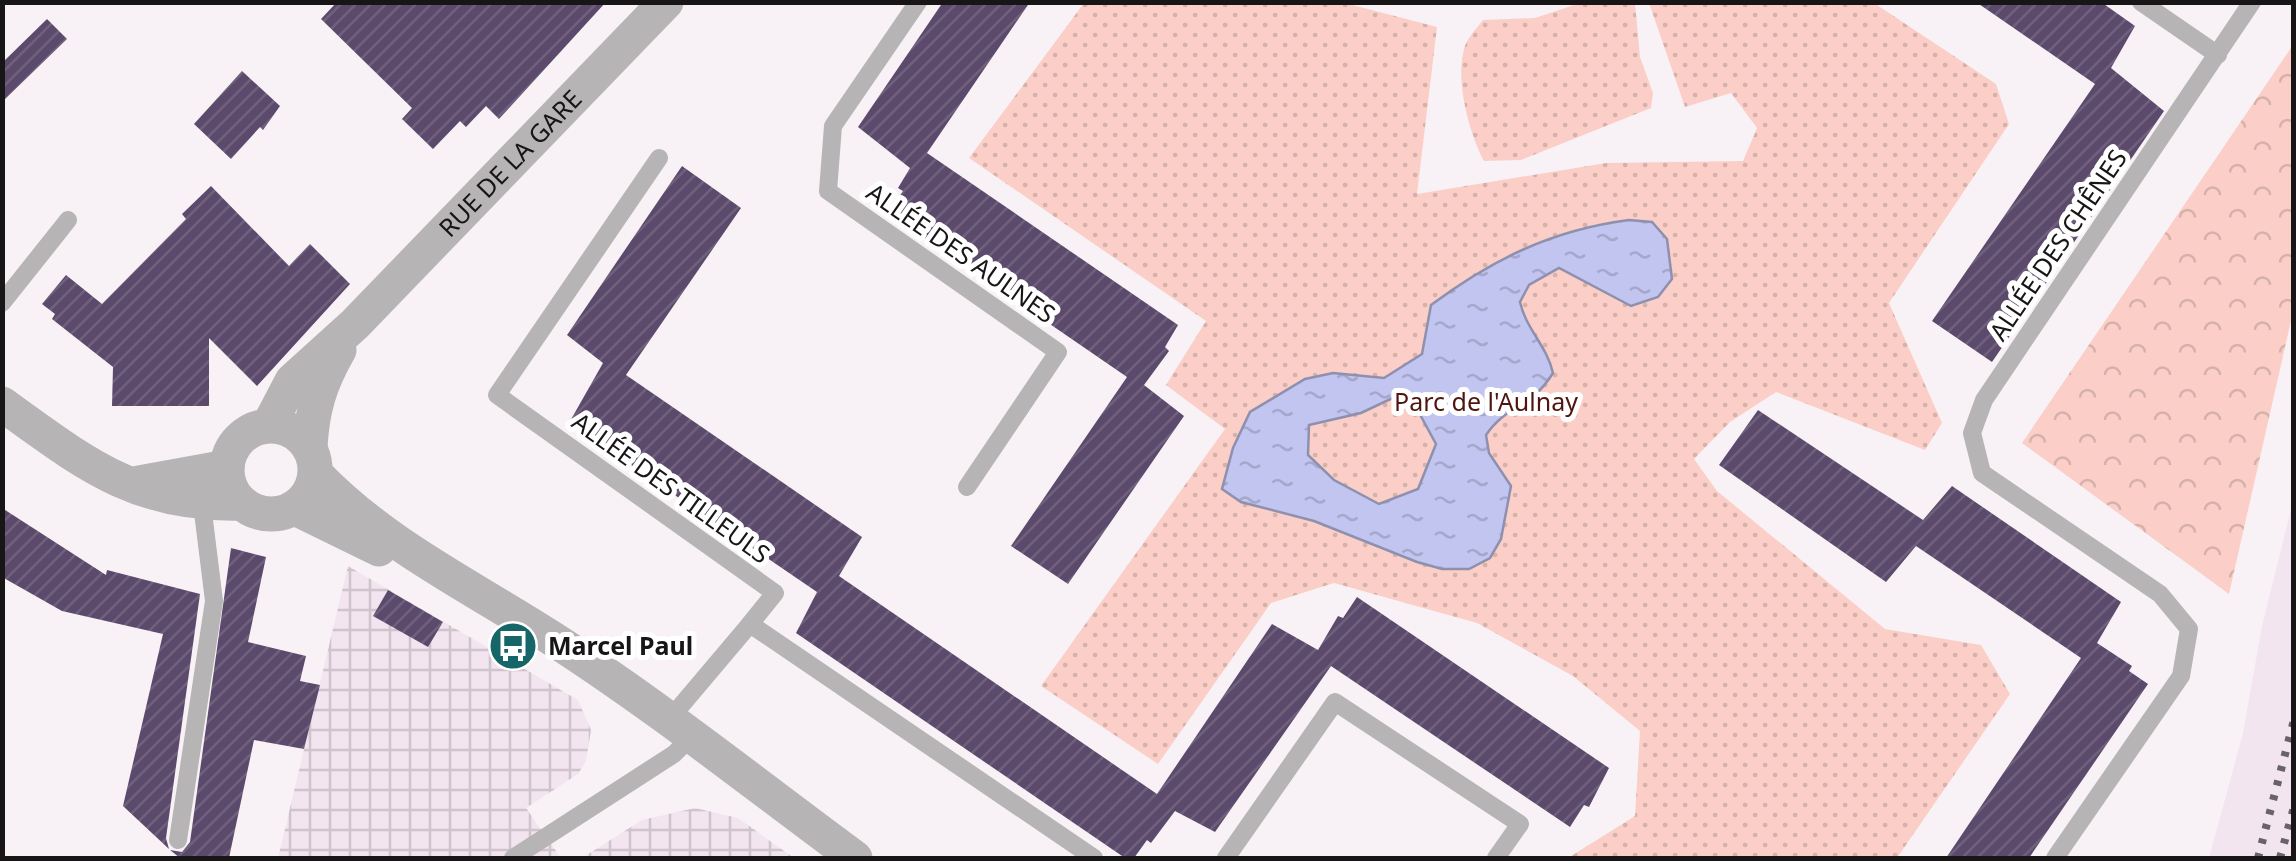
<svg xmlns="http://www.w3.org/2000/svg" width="2296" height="861" viewBox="0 0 2296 861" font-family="'Noto Sans',sans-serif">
	<defs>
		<pattern id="industrial-grid" width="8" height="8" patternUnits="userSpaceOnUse" patternTransform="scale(2.5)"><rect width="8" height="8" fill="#f3e5ef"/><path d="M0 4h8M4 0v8" fill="none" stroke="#d0c4cc"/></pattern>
		<pattern id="grass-dots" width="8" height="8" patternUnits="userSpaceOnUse" patternTransform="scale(2.5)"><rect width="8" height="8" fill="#fbcfc7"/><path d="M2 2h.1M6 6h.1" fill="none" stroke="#d6b1aa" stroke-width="1.8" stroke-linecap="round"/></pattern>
		<pattern id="forest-crowns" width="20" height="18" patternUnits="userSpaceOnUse" patternTransform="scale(2.5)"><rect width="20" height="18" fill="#fbcfc7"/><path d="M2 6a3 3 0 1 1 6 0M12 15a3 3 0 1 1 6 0" fill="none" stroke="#d6b1aa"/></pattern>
		<pattern id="water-ripples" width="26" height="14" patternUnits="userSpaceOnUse" patternTransform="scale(2.5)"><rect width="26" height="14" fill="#c1c5ef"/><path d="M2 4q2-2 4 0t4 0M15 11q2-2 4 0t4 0" fill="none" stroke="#a5a8cc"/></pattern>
		<pattern id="building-hatch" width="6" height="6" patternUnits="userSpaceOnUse" patternTransform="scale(2.5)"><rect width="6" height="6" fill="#5c4a6c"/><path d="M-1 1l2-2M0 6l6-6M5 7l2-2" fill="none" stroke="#6f607b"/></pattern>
	</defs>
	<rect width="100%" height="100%" fill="#f8f2f7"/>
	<path fill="#f3e5ef" d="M2293,501V858H2209L2243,733L2262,626Z"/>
	<g fill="url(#industrial-grid)">
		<path d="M348,566L578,700L591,730L586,761L578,774L526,808L561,858H278Z"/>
		<path d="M695,808L738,818L794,858H582L642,820Z"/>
	</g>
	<g fill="url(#grass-dots)">
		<path d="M1341,2L1437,27L1417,194L1606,163L1743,161L1757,128L1731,93L1685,107L1649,3H1874L1996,84L2009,124L1889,303L1942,423L1925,450L1776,392L1730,422L1694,459L1717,491L1885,629L1981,645L2010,694L1897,858H1568L1635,816L1640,731L1573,676L1477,623L1334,583L1271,603L1158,764L1041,686L1225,429L1166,385L1206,321L969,158L1084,3Z"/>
		<path d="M1583,2L1635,3L1640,57L1653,93L1651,108L1521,160L1484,161C1469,133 1454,78 1465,46C1468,37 1477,28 1483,20L1535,18Z"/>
	</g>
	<path fill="url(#forest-crowns)" d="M2293,45V312L2229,594L2022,443Z"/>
	<path fill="url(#water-ripples)" stroke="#8e90ae" stroke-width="2.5" fill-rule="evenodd" d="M1629,220L1652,222L1667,239L1672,279L1658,297L1631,306L1559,268L1529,285L1520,302C1526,329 1547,346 1553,373C1530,410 1508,403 1486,435L1489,453L1511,486L1501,539L1490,558L1469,569H1442L1417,562L1314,521L1241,502L1222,489L1233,448L1250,412L1305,379L1333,373L1384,378L1422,354L1431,305C1493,259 1552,230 1629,220ZM1399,395L1417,409L1436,444L1418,489L1379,504L1334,480L1308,455L1309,425L1361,413Z"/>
	<g fill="url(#building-hatch)">
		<path d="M337,2H606L499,119L486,106L466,127L460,121L433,149L402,119L412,108L321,19Z"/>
		<path d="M943,2H1030L927,153L1178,325L1165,347L1169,351L1144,385L1184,416L1068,584L1011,546L1127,377L888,213L903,191L898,188L910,168L858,127Z"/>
		<path d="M1976,2H2101L2135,26L2111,68L2164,111L1992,362L1932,321L2095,84Z"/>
		<path d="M47,19L67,39L2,102V63Z"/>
		<path d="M242,71L280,106L263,130L260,127L231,159L194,124Z"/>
		<path d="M682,166L741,208L626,375L862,537L839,576L1157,794L1272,624L1318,650L1338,616L1343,618L1357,597L1609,768L1589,807L1584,805L1570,827L1331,666L1215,832L1175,811L1151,843L1147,840L1134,858H1125L796,633L817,592L569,423L603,363L567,335Z"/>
		<path d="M211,186L289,266L310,244L350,284L257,386L209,338V406H112L113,367L52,319L55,314L42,304L66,275L102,304L186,219L182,214Z"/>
		<path d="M1758,410L1923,520L1952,486L2121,602L2097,643L2132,666L2129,671L2148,684L2029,858H1946L2081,658L1916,546L1886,582L1719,465Z"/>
		<path d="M2,508L106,575L107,570L200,594L166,838L169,849L123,806L163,634L62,611L2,577Z"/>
		<path d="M231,548L266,557L248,642L306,656L300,681L320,685L304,749L254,740L229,858H180L170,850L182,852L190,842Z"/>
		<path d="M388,590L443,622L428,647L373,616Z"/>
	</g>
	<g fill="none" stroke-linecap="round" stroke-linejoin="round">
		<g stroke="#b7b4b5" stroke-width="18">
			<path d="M918,2L833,126L828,191L1058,352L967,487"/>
			<path d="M2141,2L2218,55"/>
			<path d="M659,158L497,395L775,593L750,624L1094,858"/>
			<path d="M2,303L68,220"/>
			<path d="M668,721L750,624"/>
			<path d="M178,840L214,601L202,504"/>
			<path d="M513,858L674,754L690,738"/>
			<path d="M1226,858L1335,702L1520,824L1496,858"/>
			<path d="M2055,858L2181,676L2189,629L2160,594L1982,473L1972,433L1984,400L2252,2"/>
		</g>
		<g stroke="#b7b4b5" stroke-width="35">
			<path d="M2,404C84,463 136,506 242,503"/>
			<path id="s1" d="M269,425L292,381L355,324L666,2"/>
			<circle cx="271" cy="470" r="44"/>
			<path d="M310,447C312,409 320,383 339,350"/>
			<path d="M316,474C384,545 471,586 553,639C657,706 756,785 855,858"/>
			<path d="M139,483L227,467"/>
			<path d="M295,508L379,549"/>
		</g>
		<g stroke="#676366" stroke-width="8" stroke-dasharray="5 10" stroke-linecap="butt">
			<path d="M2258,858L2294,720"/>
			<path d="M2280,858L2294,807"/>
		</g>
	</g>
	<defs>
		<g id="bus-disc" transform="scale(2.5)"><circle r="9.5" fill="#166568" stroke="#fff"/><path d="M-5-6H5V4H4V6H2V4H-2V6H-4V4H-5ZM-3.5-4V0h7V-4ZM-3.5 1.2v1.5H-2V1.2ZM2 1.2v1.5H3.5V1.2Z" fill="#fff"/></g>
	</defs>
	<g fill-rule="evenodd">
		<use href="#bus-disc" x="513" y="646"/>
	</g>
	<g text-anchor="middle" stroke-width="10" stroke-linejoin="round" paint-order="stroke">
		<g font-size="25" fill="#171516" stroke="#fff">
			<text dy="9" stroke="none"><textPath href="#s1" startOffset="358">RUE DE LA GARE</textPath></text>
			<text transform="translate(2058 245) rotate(-56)" y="9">ALLÉE DES CHÊNES</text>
			<text transform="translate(961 253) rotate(35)" y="9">ALLÉE DES AULNES</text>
			<text transform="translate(671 488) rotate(36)" y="9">ALLÉE DES TILLEULS</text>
		</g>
		<g font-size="25" fill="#4f150f" stroke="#fff">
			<text x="1486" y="411">Parc de l'Aulnay</text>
		</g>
		<g font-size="25" font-weight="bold" fill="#171516" stroke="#fff" text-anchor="start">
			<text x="548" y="655">Marcel Paul</text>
		</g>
	</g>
	<rect width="2296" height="861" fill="none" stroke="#171516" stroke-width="10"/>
</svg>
